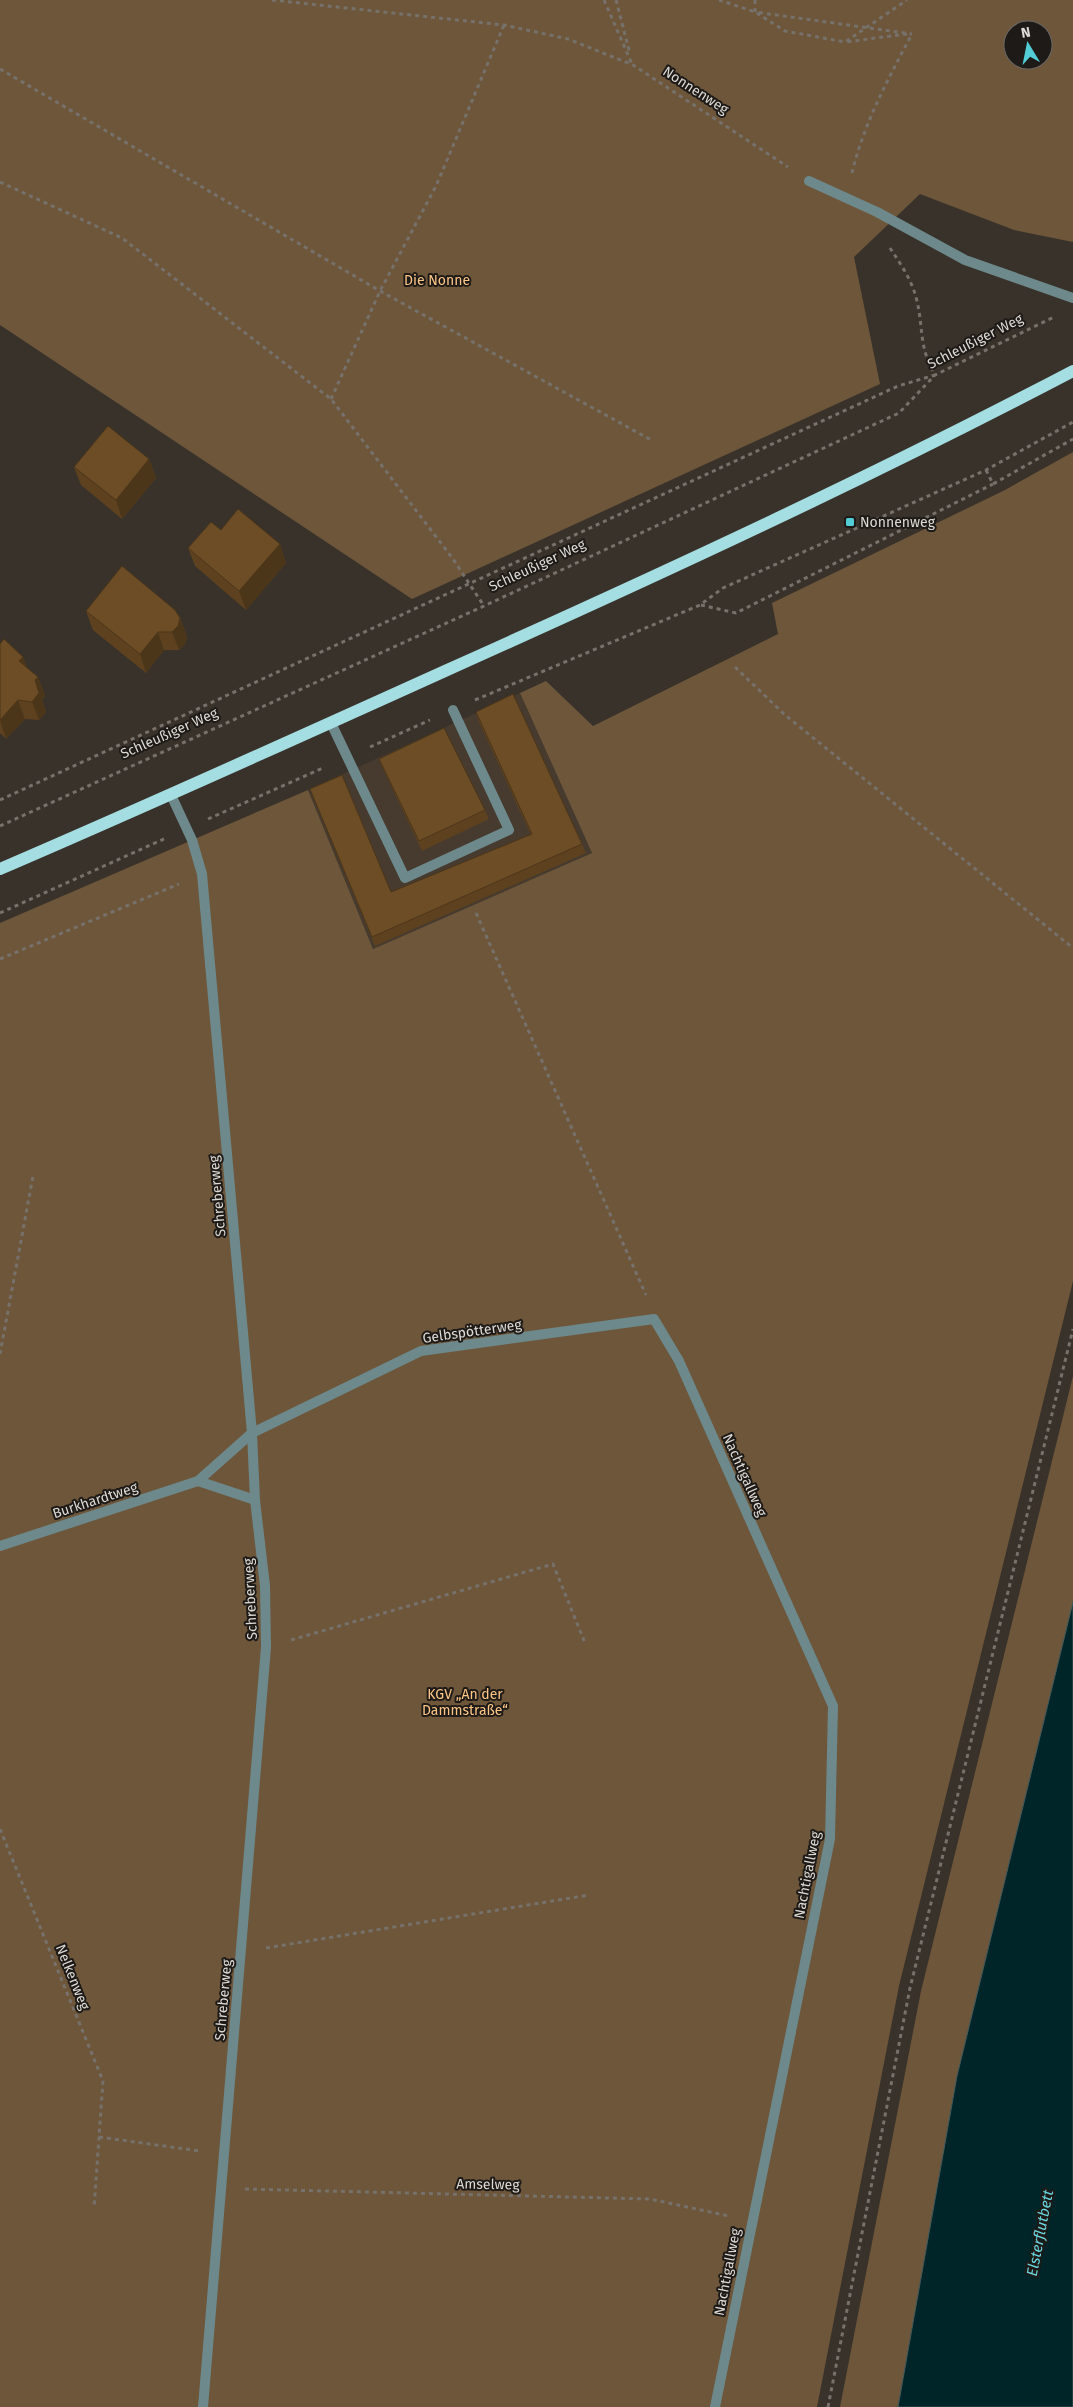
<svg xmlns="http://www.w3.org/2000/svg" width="1073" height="2407" viewBox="0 0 1073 2407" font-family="'Fira Sans',sans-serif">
	<rect width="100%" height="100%" fill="#39322a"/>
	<path fill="#463b2e" d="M520,693L592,853L373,949L308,790Z"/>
	<g fill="#6d563a" fill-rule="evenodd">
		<path d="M0,0H1073V242L1014,230L920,194L854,257L880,384L412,599L0,325ZM1013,30H1043V60H1013Z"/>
		<path d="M1073,452V1281L899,1986L817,2407H0V923L308,790L373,949L592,853L520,693L546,681L593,726L778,634L772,603L1005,490Z"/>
		<path d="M1073,1376V1602L957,2076L898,2407H840L921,1991Z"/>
	</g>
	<path fill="#002528" stroke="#435b5c" d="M1073,1602V2407H898L957,2076Z"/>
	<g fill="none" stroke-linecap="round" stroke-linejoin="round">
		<g stroke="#77716b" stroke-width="3" stroke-dasharray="4 4" stroke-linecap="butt">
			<path d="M272,0L504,25L568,39L633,65L788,167"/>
			<path d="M604,0L632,64"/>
			<path d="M616,0L630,54"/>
			<path d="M719,0L755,12L785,31L845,42"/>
			<path d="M755,0V12L912,34"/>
			<path d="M907,34L845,42L907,0"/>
			<path d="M0,69L380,291L653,441"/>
			<path d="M852,173C864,123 888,79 912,34"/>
			<path d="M0,182L122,238L331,399L453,559L484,606"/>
			<path d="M890,248C900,263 911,279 916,297C924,327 918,346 935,375"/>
			<path d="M331,399L380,291L436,186L504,25"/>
			<path d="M986,470L993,484L1073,439"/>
			<path d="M701,605L736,613L993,484"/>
			<path d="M735,667L785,715L1073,948"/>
			<path d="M475,700L700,605L723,588L986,470L1073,422"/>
			<path d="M370,747L430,720"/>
			<path d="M0,800L898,386L935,375"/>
			<path d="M208,819L325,767"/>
			<path d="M0,826L484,606L899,413L935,375L1054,317"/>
			<path d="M0,913L166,838"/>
			<path d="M476,913L646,1295"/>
			<path d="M0,959L179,884"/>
			<path d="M0,1354L33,1176"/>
			<path d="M291,1640L553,1564L585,1643"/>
			<path d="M0,1829L103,2081L94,2208"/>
			<path d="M266,1948L589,1895"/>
			<path d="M99,2137L200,2151"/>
			<path d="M245,2189L650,2199L729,2216"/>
			<path d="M828,2407L910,1988L1073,1329"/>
		</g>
		<g stroke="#6d898b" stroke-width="10">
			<path d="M809,181L877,212L965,260L1073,298"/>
			<path d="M331,723L405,878L509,830L453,710"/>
			<path d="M171,795L192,840L202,874L252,1433L255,1500L265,1586L266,1647L203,2407"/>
			<path d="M198,1481L252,1433L421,1351L654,1319L679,1361L833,1706L830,1839L715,2407"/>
			<path d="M0,1546L198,1481L255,1500"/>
		</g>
		<path stroke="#a4dee3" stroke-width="12" d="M0,869C149,805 297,738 445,671C657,576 867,479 1073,371"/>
	</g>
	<g fill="#5e4220">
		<path d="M149,459L156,478L122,519L81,485L74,467Z"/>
		<path d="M221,530L280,544L286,563L246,610L195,566L188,548Z"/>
		<path d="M86,611L180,618L187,637L185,644L179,650H164L146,673L93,630Z"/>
		<path d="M0,644L23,657L27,668L38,677L45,696L42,699L46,712L39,720L25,719L6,739L0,733Z"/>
		<path d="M476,712L582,844L586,853L375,946L310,789L391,892L531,835L479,722Z"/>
		<path d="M379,759L485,810L489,819L422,851L383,769Z"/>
	</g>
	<g fill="#4c361a">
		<path d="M149,459L156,478L122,519L116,500Z"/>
		<path d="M280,544L286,563L246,610L239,591Z"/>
		<path d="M180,618L187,637L185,644L179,650L172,632Z"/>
		<path d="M158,632L164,650L146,673L140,654Z"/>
		<path d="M23,657L30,675L19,661Z"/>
		<path d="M38,677L45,696L42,699L46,712L39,720L32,702L35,680Z"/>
		<path d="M18,700L25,719L6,739L0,720Z"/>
	</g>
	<g fill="#6d4d25" stroke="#4c361a">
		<path d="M108,426L149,459L116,500L74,467Z"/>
		<path d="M238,509L280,544L239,591L188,548L211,522L221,530Z"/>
		<path d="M122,566L175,610L180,618L178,626L172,632H158L140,654L86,611Z"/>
		<path d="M4,639L23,657L19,661L38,677L35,680L39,693L32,702L18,700L0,720V644Z"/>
		<path d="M513,694L582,844L372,937L310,789L342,775L391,892L532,834L476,712Z"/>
		<path d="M444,728L485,810L419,841L379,759Z"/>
	</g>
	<rect fill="#52ccd5" stroke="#1e1a17" stroke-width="2" x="845" y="517" width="10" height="10" rx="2.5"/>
	<g text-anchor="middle" stroke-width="4" stroke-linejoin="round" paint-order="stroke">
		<g font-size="14" fill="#dedad5" stroke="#1e1a17">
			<text transform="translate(696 90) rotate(33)" y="5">Nonnenweg</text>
			<text transform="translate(975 341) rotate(-27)" y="5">Schleußiger Weg</text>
			<text transform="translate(537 565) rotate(-25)" y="5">Schleußiger Weg</text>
			<text transform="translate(169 733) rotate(-24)" y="5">Schleußiger Weg</text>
			<text transform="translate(217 1196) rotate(-95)" y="5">Schreberweg</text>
			<text transform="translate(472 1331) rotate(-8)" y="5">Gelbspötterweg</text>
			<text transform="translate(745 1475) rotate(66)" y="5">Nachtigallweg</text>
			<text transform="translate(95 1500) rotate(-18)" y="5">Burkhardtweg</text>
			<text transform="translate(250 1599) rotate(-93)" y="5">Schreberweg</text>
			<text transform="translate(807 1875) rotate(-79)" y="5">Nachtigallweg</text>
			<text transform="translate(73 1977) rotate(68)" y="5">Nelkenweg</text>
			<text transform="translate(223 2000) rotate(-85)" y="5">Schreberweg</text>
			<text transform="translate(488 2184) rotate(1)" y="5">Amselweg</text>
			<text transform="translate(727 2272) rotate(-79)" y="5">Nachtigallweg</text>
		</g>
		<g font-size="14" fill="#fcc687" stroke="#1e1a17">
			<text x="437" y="285">Die Nonne</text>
			<text x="465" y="1699">KGV „An der<tspan x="465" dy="16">Dammstraße“</tspan></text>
		</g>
		<g font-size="14" fill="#dedad5" stroke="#1e1a17" text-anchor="start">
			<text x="860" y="527">Nonnenweg</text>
		</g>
		<g font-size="15" font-style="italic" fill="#69d6df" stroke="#1e1a17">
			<text transform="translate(1040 2233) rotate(-79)" y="5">Elsterflutbett</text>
		</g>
	</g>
	<g transform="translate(1028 45) rotate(350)"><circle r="24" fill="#1e1a17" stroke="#6b6763"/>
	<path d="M0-4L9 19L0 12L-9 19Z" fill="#52ccd5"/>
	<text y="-8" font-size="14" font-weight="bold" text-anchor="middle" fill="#dedad5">N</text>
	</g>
</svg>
